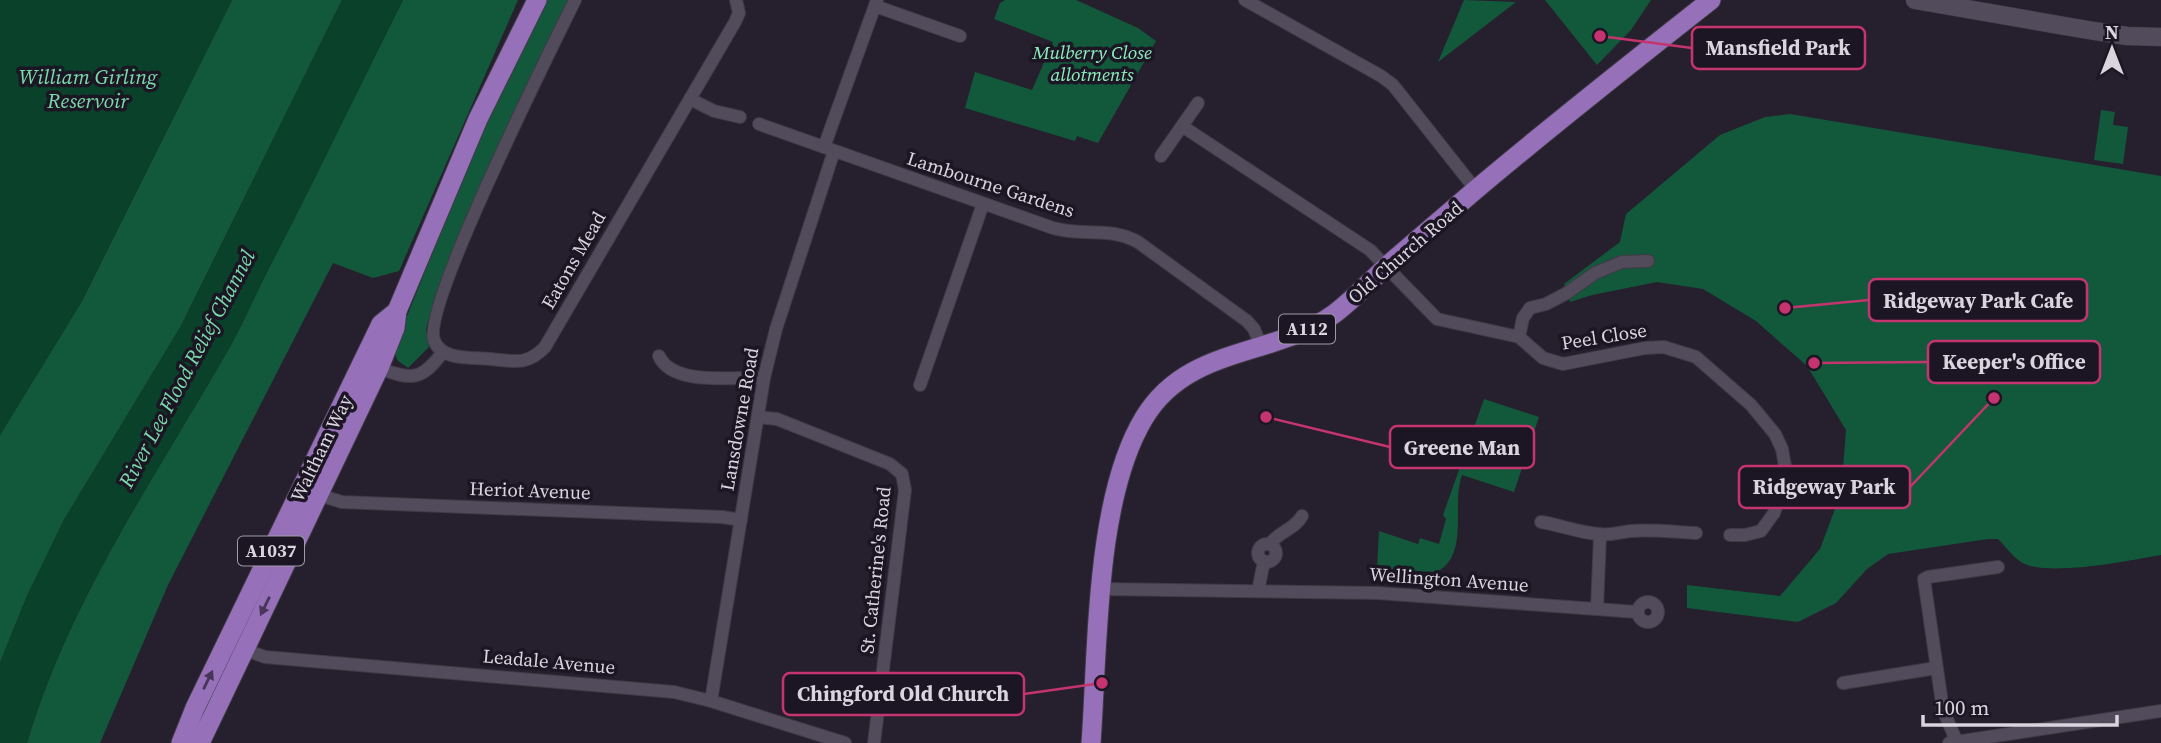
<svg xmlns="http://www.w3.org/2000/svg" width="2161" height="743" viewBox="0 0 2161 743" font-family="'Source Serif 4',serif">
	<rect width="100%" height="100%" fill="#261f2d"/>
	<g fill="#12593b">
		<path d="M232,0H342L181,326L64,520L27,596L0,663V435L82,301Z"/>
		<path d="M403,0H518L399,271L373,278L333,263L168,585L100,743H27C69,601 154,479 227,352C243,324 255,295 270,266C316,178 358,89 403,0Z"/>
		<path d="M545,0H569C514,103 470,209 429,318L426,329L429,347L408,368L397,360L394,349L486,118Z"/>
		<path d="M1005,0H1076L1138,28L1156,41L1098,143L1077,136L1075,141L965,108L975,72L1032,90L1053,42L994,19L1000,3Z"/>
		<path d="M1464,0L1516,2L1438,62Z"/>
		<path d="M1545,0H1651L1631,30L1597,65Z"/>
		<path d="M2101,110L2115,112L2113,125L2128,127L2123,164L2094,160Z"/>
		<path d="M1790,114L2161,176V555C2132,560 2045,578 2021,562C2013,557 2005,546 1998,539H1988L1888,554L1867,569L1836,603L1798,622L1687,608V585L1780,596L1820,549L1841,493L1846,430L1807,366L1756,321L1703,289L1657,282L1592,295L1570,302L1564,284L1620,242L1626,214L1720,135L1765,117Z"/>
		<path d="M1484,399L1539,417L1514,492L1462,475C1451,505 1470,554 1437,572L1377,569L1379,531L1418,544L1420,538L1439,544L1446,519L1443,515Z"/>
	</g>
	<g fill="#09412a">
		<path d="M0,0H232L82,301L0,435Z"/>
		<path d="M342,0H403C358,89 316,178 270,266C255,295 243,324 227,352C154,479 69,601 27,743H0V663L27,596L64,520L181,326Z"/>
	</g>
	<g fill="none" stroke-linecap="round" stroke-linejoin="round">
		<g stroke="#3f3a45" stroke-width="14">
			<g id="street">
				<path d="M575,0C553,45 422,307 434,340C441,361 472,357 491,359C514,361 527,366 545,347L735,22L739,13L736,0"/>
				<path d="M1245,0L1381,76L1393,85L1476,190"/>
				<path d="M875,6L960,36"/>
				<path d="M690,99L714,111L740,117"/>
				<path d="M759,124L1053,228C1084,237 1108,226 1138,242L1247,321L1254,329L1261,346"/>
				<path d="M1182,126L1370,250L1437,319L1519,337L1543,358L1563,364L1645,348L1664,347L1696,357L1751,405L1775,434L1782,449L1785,466L1784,483L1774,513L1761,531L1745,535H1730"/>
				<path d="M824,147L877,0"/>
				<path d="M1161,156L1198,103"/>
				<path d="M1519,337L1523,318L1530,308L1546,304L1567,293L1595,273L1622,262L1648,261"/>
				<path d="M659,356C673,387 735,376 764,378"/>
				<path d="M379,368C412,381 422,380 443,352"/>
				<path d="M920,385L983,204"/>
				<path d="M758,417L777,419L890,464L902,474L905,490L874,743"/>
				<path d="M319,495L342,502L722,517L741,520"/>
				<path d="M1541,522C1561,525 1579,533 1599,534C1610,536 1620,532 1631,531C1652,529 1675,532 1696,533"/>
				<path d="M1270,544C1278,532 1295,529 1302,516"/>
				<circle cx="1267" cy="553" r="9"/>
				<path d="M1102,589L1378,593L1637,612"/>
				<path d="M1258,591L1264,561"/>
				<circle cx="1648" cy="612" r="10"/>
				<path d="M1597,609L1600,535"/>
				<path d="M243,649L265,657L674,692L711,701L845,743"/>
				<path d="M1843,683L1936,668"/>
				<path d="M711,701L764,378L776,329L834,151"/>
				<path d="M1957,742L1943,710L1924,579L1928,577L1998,567"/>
				<path d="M1949,743L2161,711"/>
			</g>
		</g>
		<g stroke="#3f3a45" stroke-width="19">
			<path id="secondary" d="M1915,0L2088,30L2127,36L2161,37"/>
		</g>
		<g stroke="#3f3a45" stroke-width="21">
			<g id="primary">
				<path d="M181,743L195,708L381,324L397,311"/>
				<path d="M200,743L379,368L395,328L397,311L478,119L537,0"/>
				<path d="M1091,743C1098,648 1095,499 1144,418C1188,345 1273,358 1334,314C1354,299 1371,280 1389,264C1417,240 1445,216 1473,192C1551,126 1631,63 1711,0"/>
			</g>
		</g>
		<use href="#street" stroke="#524b5b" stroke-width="12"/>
		<use href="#secondary" stroke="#524b5b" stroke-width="18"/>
		<use href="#primary" stroke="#9671ba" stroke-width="19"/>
	</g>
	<defs><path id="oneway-solid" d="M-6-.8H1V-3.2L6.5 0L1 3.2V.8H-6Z" transform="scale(1.75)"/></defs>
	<g fill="#473658">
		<use href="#oneway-solid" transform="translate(265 606) rotate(116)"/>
		<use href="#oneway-solid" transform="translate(208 680) rotate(-64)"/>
	</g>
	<g text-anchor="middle" stroke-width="7" stroke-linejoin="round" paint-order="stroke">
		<g fill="#1c1624" stroke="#a09ba6" stroke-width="2">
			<rect x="1279" y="314.5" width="56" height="29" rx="5"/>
			<rect x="238" y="536.5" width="66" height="29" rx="5"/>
		</g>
		<g font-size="18" font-weight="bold" fill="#d9d4de">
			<text x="1307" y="335">A112</text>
			<text x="271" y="557">A1037</text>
		</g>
		<g font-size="19" font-style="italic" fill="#8deebc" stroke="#1c1624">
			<text x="1092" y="59">Mulberry Close<tspan x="1092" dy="22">allotments</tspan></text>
		</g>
		<g font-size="19" fill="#d9d4de" stroke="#1c1624">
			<text transform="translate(991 184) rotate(18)" y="7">Lambourne Gardens</text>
			<text transform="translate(1405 252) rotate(-41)" y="7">Old Church Road</text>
			<text transform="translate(573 260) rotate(-60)" y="7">Eatons Mead</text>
			<text transform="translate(1604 336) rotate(-9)" y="7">Peel Close</text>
			<text transform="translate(739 419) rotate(-80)" y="7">Lansdowne Road</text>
			<text transform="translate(321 448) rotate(-64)" y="7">Waltham Way</text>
			<text transform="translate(530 490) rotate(2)" y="7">Heriot Avenue</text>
			<text transform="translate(875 570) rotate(-84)" y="7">St. Catherine's Road</text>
			<text transform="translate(1449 579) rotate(4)" y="7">Wellington Avenue</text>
			<text transform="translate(549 661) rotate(5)" y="7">Leadale Avenue</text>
		</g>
		<g font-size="21" font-style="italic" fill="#7adbaa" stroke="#1c1624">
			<text x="88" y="84">William Girling<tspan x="88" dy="24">Reservoir</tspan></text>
			<text transform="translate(187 369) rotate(-62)" y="7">River Lee Flood Relief Channel</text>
		</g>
	</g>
	<path fill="none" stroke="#c5346f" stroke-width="2.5" d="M1600 36L1692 48M1785 308L1869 300M1814 363L1928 362M1266 417L1390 447M1994 398L1910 487M1102 683L1024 694"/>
	<g fill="#c5346f" stroke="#1c1624" stroke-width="2.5">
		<circle cx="1600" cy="36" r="7"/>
		<circle cx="1785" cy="308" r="7"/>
		<circle cx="1814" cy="363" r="7"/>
		<circle cx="1266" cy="417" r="7"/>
		<circle cx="1994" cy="398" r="7"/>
		<circle cx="1102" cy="683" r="7"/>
	</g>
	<g fill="#1c1624" stroke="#c5346f" stroke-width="2.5">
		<rect x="1692" y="27" width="173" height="42" rx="7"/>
		<rect x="1869" y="279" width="218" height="42" rx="7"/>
		<rect x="1928" y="341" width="172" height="42" rx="7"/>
		<rect x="1390" y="426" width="144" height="42" rx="7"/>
		<rect x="1739" y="466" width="171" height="42" rx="7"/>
		<rect x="783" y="673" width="241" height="42" rx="7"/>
	</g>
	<g font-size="21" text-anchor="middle" font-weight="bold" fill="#d9d4de">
		<text x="1778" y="55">Mansfield Park</text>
		<text x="1978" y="308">Ridgeway Park Cafe</text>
		<text x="2014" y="369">Keeper's Office</text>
		<text x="1462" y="455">Greene Man</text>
		<text x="1824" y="494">Ridgeway Park</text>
		<text x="903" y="701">Chingford Old Church</text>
	</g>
	<g transform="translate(2112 49)" stroke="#1c1624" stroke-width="5" paint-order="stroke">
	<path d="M0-5L12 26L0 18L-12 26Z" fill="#d9d4de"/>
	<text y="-10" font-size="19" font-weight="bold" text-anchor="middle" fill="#d9d4de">N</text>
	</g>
	<path d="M1923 715v10h194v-10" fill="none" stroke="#d9d4de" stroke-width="3.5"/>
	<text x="1934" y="715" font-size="21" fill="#d9d4de" stroke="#1c1624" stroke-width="5" paint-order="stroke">100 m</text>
</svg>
